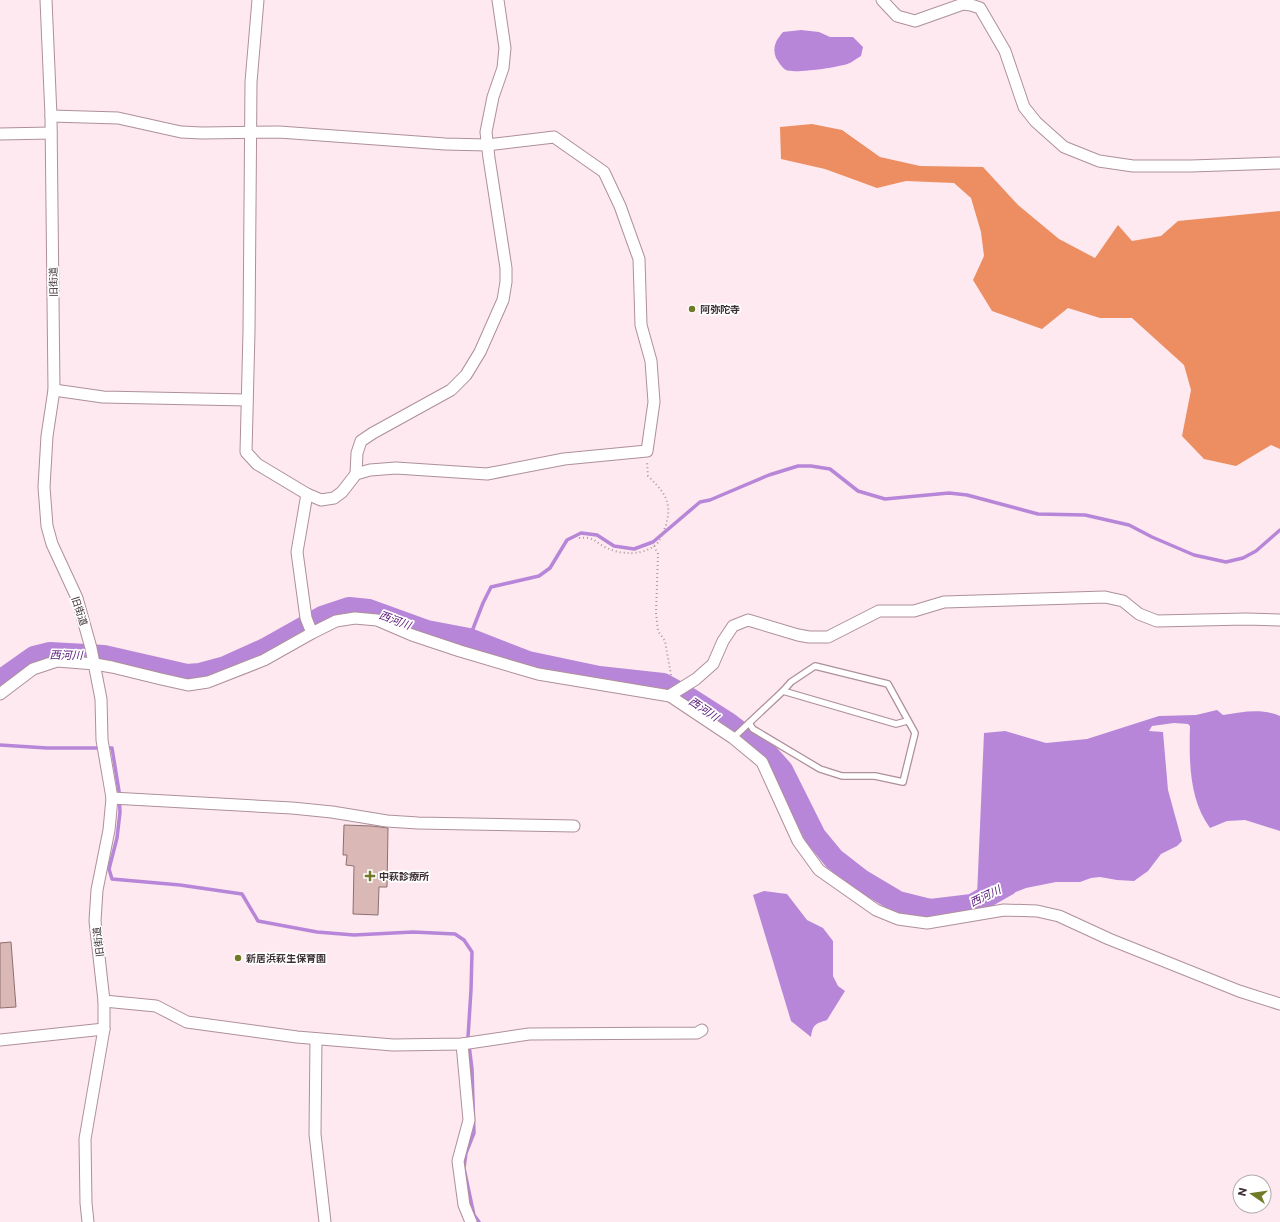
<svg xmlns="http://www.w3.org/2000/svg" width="1280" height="1222" viewBox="0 0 1280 1222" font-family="Commissioner,'Noto Sans JP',sans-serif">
	<rect width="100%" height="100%" fill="#fde9ef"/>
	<path fill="#ec8e62" d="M812,124L842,130L880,157L920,166L983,167L1018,205L1059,239L1095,258L1118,225L1132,241L1161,236L1178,221L1280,211V449L1271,445L1236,466L1204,459L1182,436L1191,390L1184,365L1132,318H1100L1068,308L1042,329L992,311L973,280L984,256L981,232L971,198L954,183L906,181L877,188L825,169L781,159L780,127Z"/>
	<g fill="#b886d9">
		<path d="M801,30L819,32L830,37H853L863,47L861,56C857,58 854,61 850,63C842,67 793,74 786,70C782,68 778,61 776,58C772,47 776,40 783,32Z"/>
		<path d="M1217,710L1223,715C1243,712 1261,708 1280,716V831L1245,820L1227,821L1210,828C1189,799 1189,761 1190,726L1188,724L1174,723L1152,726L1149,731L1163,732L1168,790L1182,841L1177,846L1161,854L1148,871L1134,881L1117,880L1100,877L1091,878L1080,882H1056L1026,888L1008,895L1003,899L981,900L977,896L984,733L1005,731L1046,743L1087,739L1159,716L1196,715Z"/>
		<path d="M764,891L787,894L807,920L823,928L833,941V976L838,986L845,991L827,1020C815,1024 813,1024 811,1037L791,1021L753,895Z"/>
	</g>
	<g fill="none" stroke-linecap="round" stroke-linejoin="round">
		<g stroke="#b886d9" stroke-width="3.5">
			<path d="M469,639L483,603L491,587L539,576L550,568L567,540L581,533L597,535L614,546L634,549L653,542L700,502L710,500L769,475L798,466H811L830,469L858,491L885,499L949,493L967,495L1038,514L1085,515L1129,525L1152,537L1194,555L1226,562L1243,558L1256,551L1280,530"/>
			<path d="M0,745L47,748H112L119,791L120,812L117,838L109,869L112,879L180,885L242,894L258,921L317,932L354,935L413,932L455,934L464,940L472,952L471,990L468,1037L472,1069L474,1133L466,1153L464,1168L474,1215L479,1222"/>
		</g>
		<path stroke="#b886d9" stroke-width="22" d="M0,681L34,657L50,653L104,656L187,675L199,674L225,667L265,649L322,617L349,608L369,610L427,631L469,639L528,662L599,677L663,684L692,700L728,723L765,751L782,770L815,836L834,859L861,880L898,902L930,910L972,905L1007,885"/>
	</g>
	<g fill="#dab8b6" stroke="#8e6f6e">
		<path d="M344,825L372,826L388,828L387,887H379L378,915L353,914L354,866L346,865L347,855H343Z"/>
		<path d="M11,942L16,1007L0,1008V943Z"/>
	</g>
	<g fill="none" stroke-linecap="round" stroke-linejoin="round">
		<g stroke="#ae9099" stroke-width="8">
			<g id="lane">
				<path d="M749,723L753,729L820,769L842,776H875L903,782L915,733L888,684L815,666L791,682L783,691"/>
				<path d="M733,738L783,691L896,724L907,721"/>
			</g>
		</g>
		<g stroke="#ae9099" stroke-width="13">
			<g id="street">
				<path d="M46,0L51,116L54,390L47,436L44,487L47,526L52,544L77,598L91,648L101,699L102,740L112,798L109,830L97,890L95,921L104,1001V1029L85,1139L86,1203L88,1222"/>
				<path d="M258,0L251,82L249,331L246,452L257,464L307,494L297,552L306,618L312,633"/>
				<path d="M882,0L897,16L915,21L963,4L971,5L980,8L1005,51L1024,107L1036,122L1064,147L1099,161L1133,166H1191L1280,163"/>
				<path d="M51,116L118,118L181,132L202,133L279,132L445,144L487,145L554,137L604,172L620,206L639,259L641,325L651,361L654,402L647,451L564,459L487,474L396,468L370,470L356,474L342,492L334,498L321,500L307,494"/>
				<path d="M0,134L51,133"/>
				<path d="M54,390L103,397L247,400"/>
				<path d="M356,474L357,453L361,441L373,433L451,390L466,375L480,352L503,300L506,282V268L489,158L486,132L493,97L503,68L505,48L498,0"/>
				<path d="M0,694L33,669L57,661L95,664L112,667L161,679L188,685L208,682L264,660L312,633L336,621L355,618L377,620L412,635L460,651L538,674L670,696L672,694L696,679L713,664L723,641L733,626L748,620L798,635L809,637H828L879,611H914L944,602L1105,597L1123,601L1139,614L1157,621L1246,619L1280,620"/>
				<path d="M670,696L733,738L762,762L798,841L819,870L876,910L898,919L927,923L1004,910L1037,911L1059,916L1109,939L1239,991L1280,1004"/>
				<path d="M112,798L292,808L332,812L387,821L418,823L574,826"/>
				<path d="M104,1001L156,1006L187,1022L297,1037L393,1045L462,1044L529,1034L697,1033L702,1030"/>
				<path d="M316,1039L315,1134L325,1222"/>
				<path d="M0,1040L104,1029"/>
				<path d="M462,1044L469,1120L458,1161L464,1205L471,1222"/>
			</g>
		</g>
		<g stroke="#a9999d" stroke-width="2" stroke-dasharray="1 3" stroke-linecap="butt">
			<path d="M579,538C595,536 595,543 607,548C613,551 621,553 628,553C637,554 653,550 659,541C661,538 662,534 664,530C665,527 667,524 667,521C672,500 662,490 648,476L647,462"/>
			<path d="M654,546L658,554L656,613L658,631L665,641L672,681"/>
		</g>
		<use href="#lane" stroke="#fff" stroke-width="5.5"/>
		<use href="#street" stroke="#fff" stroke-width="11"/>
	</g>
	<g fill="#717b27" stroke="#fff" stroke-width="1.5">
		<circle cx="692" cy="309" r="4"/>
		<path d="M368 870h4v4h4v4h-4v4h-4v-4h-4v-4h4z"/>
		<circle cx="238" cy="958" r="4"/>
	</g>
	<g text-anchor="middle" stroke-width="3.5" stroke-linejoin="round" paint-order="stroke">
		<g font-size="10" fill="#3c3033" stroke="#fff">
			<text transform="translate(53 282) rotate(-91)" y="4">旧街道</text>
			<text transform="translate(80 611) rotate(72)" y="4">旧街道</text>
			<text transform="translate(98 942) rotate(-97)" y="4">旧街道</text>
		</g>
		<g font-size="10" font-weight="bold" fill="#3c3033" stroke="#fff" text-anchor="start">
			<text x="700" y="313">阿弥陀寺</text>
			<text x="379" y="880">中萩診療所</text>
			<text x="246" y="962">新居浜萩生保育園</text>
		</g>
		<g font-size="11" font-style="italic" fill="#561477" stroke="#fff">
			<text transform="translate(395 620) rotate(20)" y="4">西河川</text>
			<text transform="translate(66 655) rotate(1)" y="4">西河川</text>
			<text transform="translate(704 709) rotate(34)" y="4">西河川</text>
			<text transform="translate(985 896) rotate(-26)" y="4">西河川</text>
		</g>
	</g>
	<g transform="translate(1252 1194) rotate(283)"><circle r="19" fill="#ffffff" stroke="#b1acad"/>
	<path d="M0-3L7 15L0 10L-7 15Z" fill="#717b27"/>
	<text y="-6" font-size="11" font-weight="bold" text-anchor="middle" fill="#3c3033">N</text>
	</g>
</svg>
